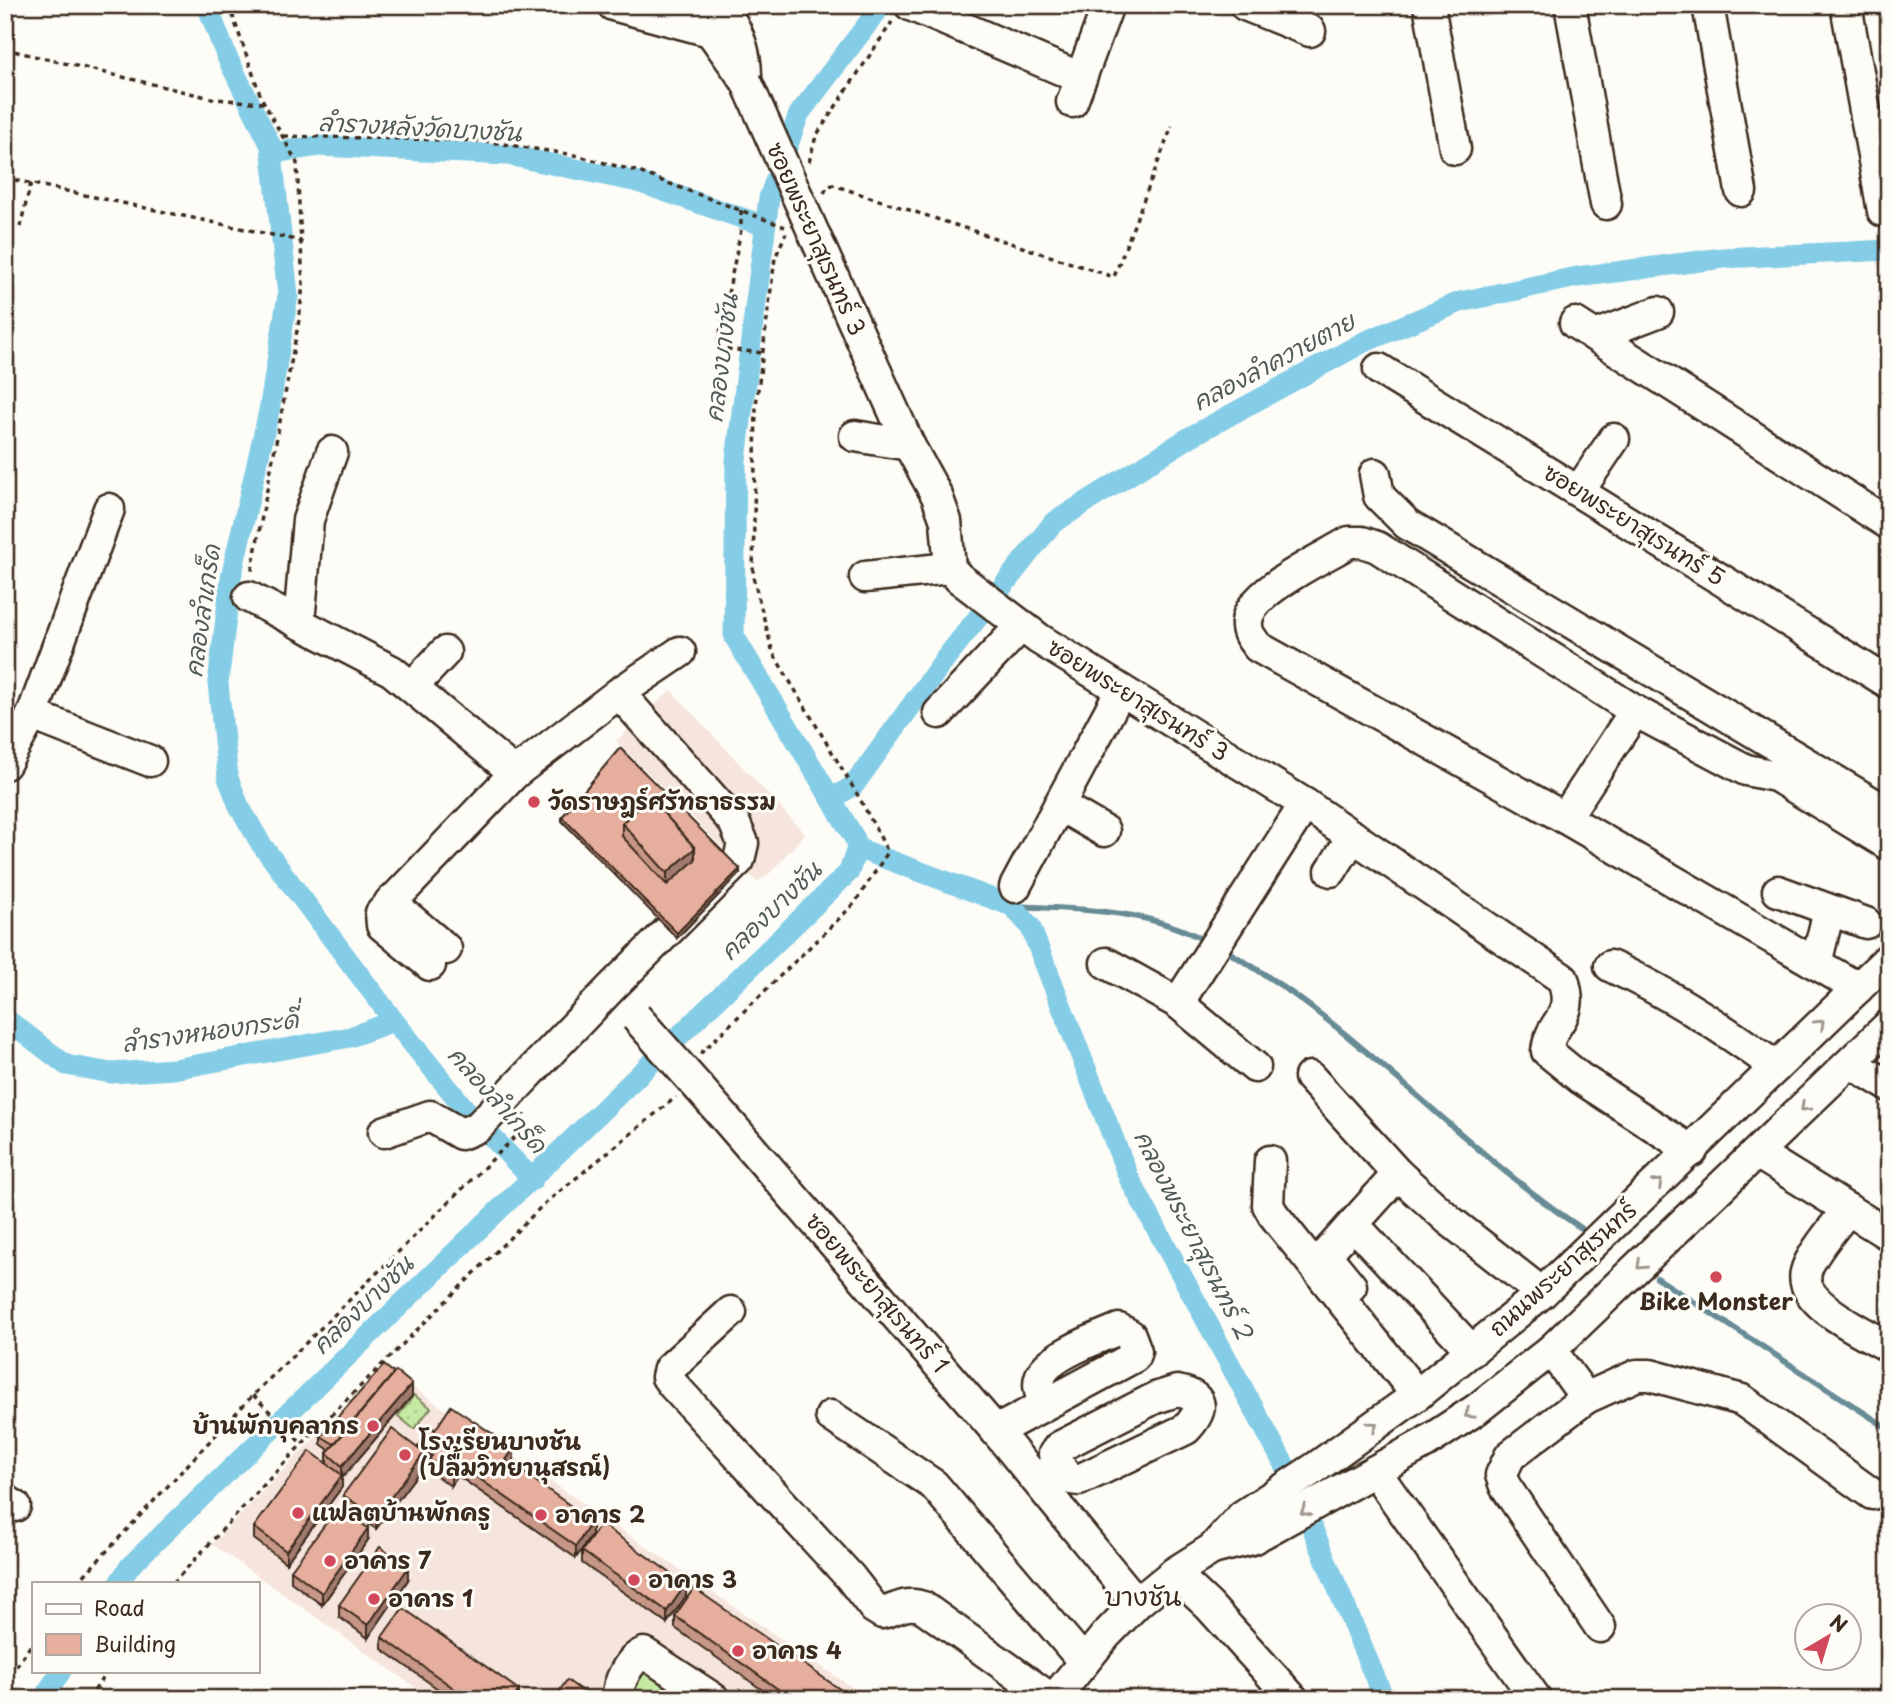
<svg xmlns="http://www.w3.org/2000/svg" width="1894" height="1704" viewBox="0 0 1894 1704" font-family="'Playpen Sans','Playpen Sans Thai',sans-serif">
	<defs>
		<pattern id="garden-dots" width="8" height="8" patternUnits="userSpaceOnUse" patternTransform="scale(1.75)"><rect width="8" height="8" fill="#c5eaa4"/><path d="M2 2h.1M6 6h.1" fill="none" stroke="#aac98d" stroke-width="1.8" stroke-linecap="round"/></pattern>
	</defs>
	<rect width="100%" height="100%" fill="#fdfcf7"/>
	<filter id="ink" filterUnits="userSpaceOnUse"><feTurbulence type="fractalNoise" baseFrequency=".0143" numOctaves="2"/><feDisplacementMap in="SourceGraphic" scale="14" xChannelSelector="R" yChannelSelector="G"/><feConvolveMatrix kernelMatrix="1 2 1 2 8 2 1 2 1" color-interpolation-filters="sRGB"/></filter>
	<g filter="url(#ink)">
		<g fill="#f6e5dc">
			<path d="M671,690L805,834L770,873L757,882L616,741Z"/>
			<path d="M383,1367L869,1699H432L212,1544Z"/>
		</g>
		<path fill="#c5eaa4" stroke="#808a61" stroke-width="2" d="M654,1667L701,1699H639C630,1685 640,1673 654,1667Z"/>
		<path fill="url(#garden-dots)" stroke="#808a61" stroke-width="2" d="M414,1395L431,1408L414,1429L398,1416Z"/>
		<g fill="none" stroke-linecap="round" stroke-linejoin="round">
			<g stroke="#678c96" stroke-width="6">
				<path d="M1012,906C1079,909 1149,909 1208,942"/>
				<path d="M1221,948C1355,1022 1454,1143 1581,1228"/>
				<path d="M1657,1278L1889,1429"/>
			</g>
			<g stroke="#85cde6" stroke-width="21">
				<path d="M207,5L226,55L271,146L288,295L269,411L231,577L218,683L228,778L239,806L261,844L394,1021L466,1110L533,1180"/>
				<path d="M272,153L319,146L508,155L638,182L765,226"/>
				<path d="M832,799L854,785L945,659L1053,523L1190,437L1364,342L1460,302L1577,277L1723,258L1889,250"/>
				<path d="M857,848L1012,906L1030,926L1129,1178L1291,1477L1384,1699"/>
				<path d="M5,1018L66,1065L111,1073L174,1069L350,1037L394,1021"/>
				<path d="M119,1583L130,1566L849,872L857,848L855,839L734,636L736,460L769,198L799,114L882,5"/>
				<path d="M43,1699L61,1671"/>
			</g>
			<g stroke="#3b2a1e" stroke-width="35">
				<g id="minor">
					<path d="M613,5L710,31"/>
					<path d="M701,5L714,36L746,81"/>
					<path d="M720,5C736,26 746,50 746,76"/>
					<path d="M910,5L1081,78"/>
					<path d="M1245,5L1310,31"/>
					<path d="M1429,5L1455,149"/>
					<path d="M1570,5L1606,204"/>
					<path d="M1708,5L1741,191"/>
					<path d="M1846,5L1883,211"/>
					<path d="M1072,102L1108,5"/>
					<path d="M815,236L909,445L937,496L946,521L950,568L959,578L1039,639L1305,804L1563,979C1576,1020 1551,1018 1547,1051L1580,1078L1692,1151"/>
					<path d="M1575,323L1889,524"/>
					<path d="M1595,336L1658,312"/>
					<path d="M1379,369L1889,683"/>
					<path d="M855,436L909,445"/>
					<path d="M1375,474L1379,496L1407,524L1889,813"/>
					<path d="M1579,491L1614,439"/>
					<path d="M865,577L950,568"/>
					<path d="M249,597L392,671L515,773L619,693L680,652"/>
					<path d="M299,623L308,520L332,452"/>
					<path d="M412,687L445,652"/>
					<path d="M939,713L1021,626"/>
					<path d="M32,715L150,761"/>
					<path d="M5,764L32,715L109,509"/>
					<path d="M1059,805L1104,831"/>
					<path d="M1565,818L1635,711"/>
					<path d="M1331,871L1353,836"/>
					<path d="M1015,887L1121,690"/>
					<path d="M1778,891L1866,923"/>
					<path d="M390,902L446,949"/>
					<path d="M1106,963L1178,1003"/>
					<path d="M1816,964L1829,910"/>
					<path d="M430,965L382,925L381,913L515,773"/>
					<path d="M1610,966C1668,992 1724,1029 1776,1067"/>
					<path d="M1858,988L1565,818L1258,647C1252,639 1246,633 1247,622C1249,591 1324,558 1349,542H1362L1377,547L1635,711L1746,770L1776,776L1889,845"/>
					<path d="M1851,1063L1889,1086"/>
					<path d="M1255,1067L1178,1003L1305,804"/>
					<path d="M1310,1077L1398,1174L1449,1220L1542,1293"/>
					<path d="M700,1089L996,1431L1137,1603"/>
					<path d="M384,1132L430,1116L461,1134L478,1127L611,988L739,860L743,843L734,822L619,693"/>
					<path d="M1757,1153L1889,1235"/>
					<path d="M1270,1161L1268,1205L1273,1214L1417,1395"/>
					<path d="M1398,1174L1353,1224L1472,1351"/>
					<path d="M1848,1209C1837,1224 1809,1256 1806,1272C1798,1304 1866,1333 1889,1347"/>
					<path d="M1351,1286L1329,1259L1328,1252L1353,1224"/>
					<path d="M731,1312L669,1369L667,1377L673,1385L850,1577L874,1608L882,1613C899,1609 905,1601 923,1607L1051,1699"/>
					<path d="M1551,1350L1586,1398L1637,1375H1650L1742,1400L1872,1494"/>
					<path d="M1177,1391C1205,1396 1204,1410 1186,1429L1079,1480L1071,1479L1056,1463L1054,1454L1059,1447L1155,1398Z"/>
					<path d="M1586,1398L1510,1456L1501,1475L1505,1486L1600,1627"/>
					<path d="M831,1416L934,1485L1084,1662"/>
					<path d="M996,1431L1134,1357L1136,1351L1130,1335L1119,1329C1100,1337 1045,1357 1040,1378C1037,1387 1042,1396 1044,1405"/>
					<path d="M1375,1471L1536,1699"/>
					<path d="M5,1500L15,1506"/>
					<path d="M1212,1549L1252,1539L1425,1443L1477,1409L1551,1350L1889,1025"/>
					<path d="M1174,1573L1209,1606L1293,1699"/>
					<path d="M618,1699C617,1683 629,1659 644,1653L714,1699"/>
					<path d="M1054,1699L1106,1635L1137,1603L1174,1573L1212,1549L1242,1516L1318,1466L1417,1395L1542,1293L1889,958"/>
				</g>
			</g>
			<g stroke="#3b2a1e" stroke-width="3.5" stroke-dasharray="5 5" stroke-linecap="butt">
				<path d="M229,5L261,97L297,163L303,285L299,320L251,575"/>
				<path d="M5,49L215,99L263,103"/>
				<path d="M809,162L816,136L892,22"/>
				<path d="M5,178L301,241"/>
				<path d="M824,193L828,186L833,185L1114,277L1172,126"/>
				<path d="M741,210V230L717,348L763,353"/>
				<path d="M20,227L31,183"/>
				<path d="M700,1054L854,904L888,852L860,799L773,653L753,577L756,405L775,258L786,233"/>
				<path d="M253,1395L302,1444"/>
				<path d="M77,1583L253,1395L519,1133L524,1125V1114"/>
				<path d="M173,1583L302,1444L543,1205L676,1097"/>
				<path d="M5,1683L33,1642"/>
				<path d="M89,1699L107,1671"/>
			</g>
			<use href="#minor" stroke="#fdfcf7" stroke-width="30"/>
			<g stroke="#3b2a1e" stroke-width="35" stroke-linecap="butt">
				<g id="minor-bridge">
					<path d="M746,81L815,236"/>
					<path d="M636,1017L700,1089"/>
				</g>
			</g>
			<path stroke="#3b2a1e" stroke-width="3.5" stroke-dasharray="5 5" stroke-linecap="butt" d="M284,136L484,141L574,155L636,171L785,227"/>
			<use href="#minor-bridge" stroke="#fdfcf7" stroke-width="30"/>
		</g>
		<g fill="#c69687" stroke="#3b2a1e" stroke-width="2">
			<path d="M620,748L740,873L677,938L562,821V817Z"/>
			<path d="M412,1396L342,1478V1487L286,1563L254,1539V1527L327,1464V1453L329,1450L321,1444V1436Z"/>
			<path d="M435,1430L514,1461L512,1464L592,1534L576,1558L458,1476L451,1486L429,1471V1466L424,1463V1465L376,1529L343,1507V1495L418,1448V1447Z"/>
			<path d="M368,1540L322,1605L291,1582V1570Z"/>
			<path d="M582,1551L686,1596L667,1623L582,1563Z"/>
			<path d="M408,1580L368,1638L339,1617V1605Z"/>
			<path d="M675,1616L854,1699H775L675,1628Z"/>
			<path d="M382,1637L519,1699H452L382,1649Z"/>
		</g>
		<g fill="#a17a6e" stroke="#3b2a1e" stroke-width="2">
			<path d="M695,848V864L667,889V873Z"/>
			<path d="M740,869V873L677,938V933Z"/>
			<path d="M412,1384V1396L342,1478V1466Z"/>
			<path d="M514,1448V1461L506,1473V1460Z"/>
			<path d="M424,1453V1465L376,1529V1517Z"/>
			<path d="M458,1464V1476L451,1486V1474Z"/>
			<path d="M342,1475V1487L286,1563V1551Z"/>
			<path d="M592,1521V1534L576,1558V1546Z"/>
			<path d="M368,1528V1540L322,1605V1593Z"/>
			<path d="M408,1568V1580L368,1638V1625Z"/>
			<path d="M686,1584V1596L667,1623V1611Z"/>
			<path d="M519,1690V1699H513Z"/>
		</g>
		<g fill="#e6ae9d" stroke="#3b2a1e" stroke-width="2" fill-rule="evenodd">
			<path d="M620,748L740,869L677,933L562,817ZM650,798L695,848V860L667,885L622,836V823Z"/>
			<path d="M650,798L695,848L667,873L622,823Z"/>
			<path d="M384,1365L394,1373L334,1444L321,1436Z"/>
			<path d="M396,1371L412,1384L342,1466L327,1453Z"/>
			<path d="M451,1406L514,1448L506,1460L592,1521L576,1546L458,1464L451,1474L429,1459L432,1456L418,1447L431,1427L435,1430Z"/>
			<path d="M392,1429L424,1453L376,1517L343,1495Z"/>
			<path d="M310,1451L342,1475L286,1551L254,1527Z"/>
			<path d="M338,1507L368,1528L322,1593L291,1570Z"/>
			<path d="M601,1524L686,1584L667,1611L582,1551Z"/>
			<path d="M380,1547L408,1568L368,1625L339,1605Z"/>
			<path d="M694,1588L854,1699H792L675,1616Z"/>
			<path d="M403,1608L519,1690L513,1699H469L382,1637Z"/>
			<path d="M567,1680L593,1699H554Z"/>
		</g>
		<defs><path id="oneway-chevron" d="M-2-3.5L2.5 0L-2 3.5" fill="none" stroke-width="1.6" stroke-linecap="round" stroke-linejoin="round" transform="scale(1.75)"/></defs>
		<g stroke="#9c938a">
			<use href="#oneway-chevron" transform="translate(1820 1024) rotate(-44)"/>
			<use href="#oneway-chevron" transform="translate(1805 1107) rotate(136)"/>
			<use href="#oneway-chevron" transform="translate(1658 1183) rotate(-43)"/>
			<use href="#oneway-chevron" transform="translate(1641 1265) rotate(137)"/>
			<use href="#oneway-chevron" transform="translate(1469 1414) rotate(146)"/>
			<use href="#oneway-chevron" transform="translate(1373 1426) rotate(-36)"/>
			<use href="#oneway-chevron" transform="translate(1305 1511) rotate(152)"/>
		</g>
	</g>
	<g fill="#d1495b" stroke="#fdfcf7" stroke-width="2.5">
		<circle cx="534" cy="802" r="7"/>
		<circle cx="1716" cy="1277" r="7"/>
		<circle cx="373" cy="1426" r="7"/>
		<circle cx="405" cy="1455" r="7"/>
		<circle cx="298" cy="1513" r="7"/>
		<circle cx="541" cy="1515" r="7"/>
		<circle cx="330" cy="1561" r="7"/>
		<circle cx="634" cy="1580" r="7"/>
		<circle cx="374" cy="1599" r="7"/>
		<circle cx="738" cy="1651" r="7"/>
	</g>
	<g text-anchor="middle" stroke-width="6" stroke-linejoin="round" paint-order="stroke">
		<g font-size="23" fill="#3b2a1e" stroke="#fdfcf7">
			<text transform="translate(816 239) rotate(66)" y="8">ซอยพระยาสุเรนทร์ 3</text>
			<text transform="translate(1634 525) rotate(32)" y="8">ซอยพระยาสุเรนทร์ 5</text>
			<text transform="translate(1138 700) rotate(32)" y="8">ซอยพระยาสุเรนทร์ 3</text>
			<text transform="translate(1563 1269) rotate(-42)" y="8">ถนนพระยาสุเรนทร์</text>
			<text transform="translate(877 1293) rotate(49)" y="8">ซอยพระยาสุเรนทร์ 1</text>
		</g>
		<g font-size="23" font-weight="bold" fill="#3b2a1e" stroke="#fdfcf7" text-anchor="start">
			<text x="548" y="810">วัดราษฎร์ศรัทธาธรรม</text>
			<text x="1716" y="1310" text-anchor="middle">Bike Monster</text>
			<text x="359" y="1434" text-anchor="end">บ้านพักบุคลากร</text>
			<text x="419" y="1450">โรงเรียนบางชัน<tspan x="419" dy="26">(ปลื้มวิทยานุสรณ์)</tspan></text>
			<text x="312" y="1521">แฟลตบ้านพักครู</text>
			<text x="555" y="1523">อาคาร 2</text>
			<text x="344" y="1569">อาคาร 7</text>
			<text x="648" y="1588">อาคาร 3</text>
			<text x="388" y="1607">อาคาร 1</text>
			<text x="752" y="1659">อาคาร 4</text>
		</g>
		<g font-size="24" font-style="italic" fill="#515b5a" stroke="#fdfcf7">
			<text transform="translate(420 128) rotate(3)" y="8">ลำรางหลังวัดบางชัน</text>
			<text transform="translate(722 358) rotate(-83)" y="8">คลองบางชัน</text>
			<text transform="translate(1274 362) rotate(-28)" y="8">คลองลำควายตาย</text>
			<text transform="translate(203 611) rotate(-82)" y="8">คลองลำเกร็ด</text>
			<text transform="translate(771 911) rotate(-44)" y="8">คลองบางชัน</text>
			<text transform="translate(210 1032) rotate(-8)" y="8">ลำรางหนองกระดี่</text>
			<text transform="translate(497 1100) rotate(48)" y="8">คลองลำเกร็ด</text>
			<text transform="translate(1193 1235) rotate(63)" y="8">คลองพระยาสุเรนทร์ 2</text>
			<text transform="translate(363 1305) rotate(-44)" y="8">คลองบางชัน</text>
		</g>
		<g font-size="26" fill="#3b2a1e" stroke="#fdfcf7">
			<text x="1143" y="1606">บางชัน</text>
		</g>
	</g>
	<rect width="1894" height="1704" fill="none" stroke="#fdfcf7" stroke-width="28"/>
	<rect x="14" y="14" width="1866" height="1676" fill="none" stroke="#3b2a1e" stroke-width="2.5" filter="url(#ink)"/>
	<rect x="32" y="1582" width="228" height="91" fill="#fdfcf7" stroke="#afa8a0" stroke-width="2"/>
	<rect x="46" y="1604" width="35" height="10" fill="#fdfcf7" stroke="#afa8a0" stroke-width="2"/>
	<text x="94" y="1616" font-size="21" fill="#3b2a1e">Road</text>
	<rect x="46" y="1634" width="35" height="21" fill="#e6ae9d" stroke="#afa8a0" stroke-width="2"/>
	<text x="94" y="1652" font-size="21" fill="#3b2a1e">Building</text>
	<g transform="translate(1828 1637) rotate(38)"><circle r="33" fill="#fdfcf7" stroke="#afa8a0" stroke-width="2"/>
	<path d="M0-5L12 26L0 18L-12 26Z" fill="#d1495b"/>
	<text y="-10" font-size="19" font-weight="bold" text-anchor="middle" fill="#3b2a1e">N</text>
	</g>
</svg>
